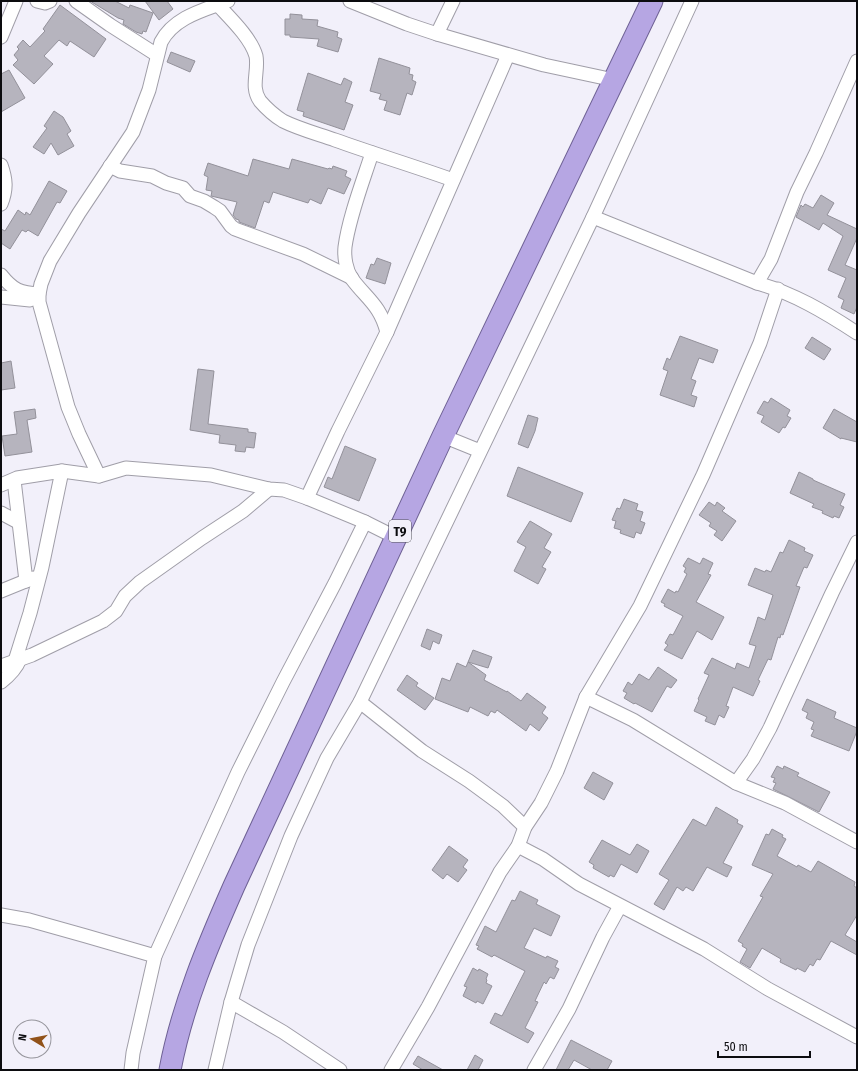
<svg xmlns="http://www.w3.org/2000/svg" width="858" height="1071" viewBox="0 0 858 1071" font-family="'Fira Sans Condensed',sans-serif">
	<rect width="100%" height="100%" fill="#f2f0fa"/>
	<g fill="#b6b4be" stroke="#93919a">
		<path d="M90,1H115L129,8L130,5L153,13L146,32L143,31L142,34L136,32L123,24L124,20L118,18Z"/>
		<path d="M145,1H167L173,9L159,20Z"/>
		<path d="M60,5L106,39L94,57L70,41L67,46L59,40L44,56L53,64L34,84L13,65L18,60L14,55L19,49L17,47L23,40L30,47L45,31L43,29Z"/>
		<path d="M290,14L302,15V19L318,20L317,26L338,32L337,37L342,39L338,52L317,46L319,39L290,37V35H285V19H290Z"/>
		<path d="M171,52L195,61L190,72L167,62Z"/>
		<path d="M379,58L410,68L409,74L413,75L412,80L416,82L412,95L407,93L400,115L384,110L387,101L379,99L381,94L370,91Z"/>
		<path d="M9,70L25,98L1,112V74Z"/>
		<path d="M308,73L341,85L344,78L352,82L345,102L353,105L344,130L303,116L304,112L297,110Z"/>
		<path d="M54,111L63,117L71,131L67,134L74,146L58,155L51,143L44,154L33,147L47,128L44,126Z"/>
		<path d="M253,159L289,169L292,159L328,169L329,168L332,169L333,166L347,171L345,176L351,179L344,194L328,188L321,204L310,199L308,203L273,192L269,203L264,201L255,228L239,222V220L236,219L233,215L237,202L211,196L212,191L206,190L208,177L204,175L208,163L248,176Z"/>
		<path d="M49,181L67,191L60,203L57,202L38,236L28,230L26,232L22,230L10,249L1,243V229L5,231L18,210L25,215L26,212L30,215Z"/>
		<path d="M821,195L834,203L827,215L857,229V238L845,265L857,270V307L854,314L841,308L844,300L838,297L846,278L828,270L843,236L823,223L819,230L796,217L801,205L803,207L805,204L813,208Z"/>
		<path d="M377,258L391,263L385,284L366,278L371,264L374,265Z"/>
		<path d="M680,336L718,350L713,363L699,358L691,379L696,381L691,395L697,397L694,407L660,395L668,371L663,369L667,358L670,360Z"/>
		<path d="M812,337L831,349L824,360L805,348Z"/>
		<path d="M11,361L15,388L1,390V363Z"/>
		<path d="M198,369L214,371L208,424L248,429V432L256,433L254,448L246,447L245,452L235,451L236,445L219,443L220,435L190,430Z"/>
		<path d="M771,398L790,410L787,416L791,418L785,428L783,427L779,433L761,422L764,416L757,413L764,401L768,403Z"/>
		<path d="M35,409L36,418L27,420L32,452L5,456L2,436L17,434L14,412Z"/>
		<path d="M834,409L857,422V442L841,438V439L823,428Z"/>
		<path d="M528,415L538,418L535,431L528,448L518,444Z"/>
		<path d="M345,446L376,459L359,501L324,487L328,477L332,479Z"/>
		<path d="M518,467L583,493L571,522L507,496Z"/>
		<path d="M799,472L813,479V480L845,494L840,505L844,507L839,518L834,516L833,518L822,513L823,511L812,507L814,504L790,493Z"/>
		<path d="M624,499L638,504L636,510L643,512L640,521L645,523L641,534L636,532L634,538L620,533L621,530L614,528L616,521L612,520L617,508L620,509Z"/>
		<path d="M709,502L715,506L717,502L725,508L722,511L736,521L722,541L714,535L717,531L709,526L711,523L699,515Z"/>
		<path d="M530,521L552,534L544,548L551,552L542,567L546,569L538,584L514,571L526,547L517,542Z"/>
		<path d="M789,540L805,548L804,551L813,555L807,568L804,567L796,586L800,587L783,635L781,634L780,638L778,637L771,660L768,659L758,680L760,681L753,696L733,687L726,706L729,707L724,718L719,715L715,725L705,721L707,717L694,711L699,700L698,699L709,675L704,673L712,658L735,669L737,663L749,668L756,646L749,644L755,627L758,617L765,620L773,595L748,585L755,568L765,572L766,570L771,572L780,552L783,553Z"/>
		<path d="M688,558L700,564L703,558L713,563L708,574L711,575L696,602L724,617L712,640L697,631L682,659L664,650L668,645L665,643L670,634L673,635L683,616L664,606L665,604L661,602L668,589L675,593L676,591L678,592L687,574L684,572L686,568L683,566Z"/>
		<path d="M427,629L442,635L439,644L433,641L430,650L421,646Z"/>
		<path d="M473,650L492,657L488,668L468,662L486,675L484,680L507,692V691L521,701L527,693L546,707L542,713L548,718L539,731L530,724L526,731L497,710L495,713L491,711L488,716L470,707L468,712L435,699L442,678L450,681L457,663L466,667Z"/>
		<path d="M658,667L677,680L671,688L667,686L652,712L635,703L634,704L624,698L627,693L623,691L628,682L632,685L639,674L649,680Z"/>
		<path d="M407,675L418,683L416,686L434,698L425,710L397,690Z"/>
		<path d="M807,699L836,712L834,718L857,728V731L849,751L811,736L814,730L811,729L814,722L806,718L808,713L802,710Z"/>
		<path d="M777,766L783,769L784,766L799,773L797,776L830,792L819,812L773,789L776,783L773,782L775,778L771,777Z"/>
		<path d="M593,772L613,783L604,800L584,788Z"/>
		<path d="M716,807L738,820L737,823L743,826L723,863L732,867L727,877L707,867L693,891L686,887L683,891L677,887L664,910L654,904L669,880L659,874L693,819L706,826Z"/>
		<path d="M772,829L783,835L782,837L786,839L777,856L797,867L798,865L811,872L818,861L855,882L854,886L857,888V915L845,935L857,942V955L831,941L820,960L817,959L813,966L810,964L805,972L797,968L796,970L780,962L781,959L762,948L750,968L740,962L747,949L742,946L743,944L738,941L763,897L760,896L773,874L752,865L766,834L769,835Z"/>
		<path d="M602,840L630,855L637,844L649,851L637,873L621,864L614,877L610,875L609,877L593,868L594,865L589,862Z"/>
		<path d="M449,846L468,860L463,867L467,870L458,882L447,874L443,879L432,870Z"/>
		<path d="M520,891L538,900L536,904L560,916L551,936L534,928L524,948L546,958L547,956L558,961L555,967L559,969L554,979L550,977L546,984L544,982L535,1001L538,1002L525,1028L534,1033L528,1043L490,1023L495,1013L502,1016L525,971L494,955L492,957L477,949L479,946L476,945L485,926L496,932L512,900L515,901Z"/>
		<path d="M473,968L478,971L479,969L488,974L486,979L487,980L486,983L492,986L483,1004L477,1001L476,1003L463,996L467,987L464,986Z"/>
		<path d="M571,1040L612,1061L607,1070H592L574,1060L568,1070H556Z"/>
		<path d="M475,1055L483,1060L478,1070H467Z"/>
		<path d="M418,1056L443,1070H423L413,1064Z"/>
	</g>
	<g fill="none" stroke-linecap="round" stroke-linejoin="round">
		<g stroke="#a09ea8" stroke-width="15">
			<g id="minor">
				<path d="M37,1L45,3L50,1"/>
				<path d="M76,1L110,25L157,55"/>
				<path d="M350,1L407,24L437,34L544,65L614,80"/>
				<path d="M218,5C230,18 251,38 256,56C259,71 250,87 260,101C266,108 275,116 283,121C299,129 318,134 335,140C374,154 414,166 453,180"/>
				<path d="M437,34L453,1"/>
				<path d="M1,37L16,1"/>
				<path d="M372,153C363,181 349,217 345,247C344,257 346,270 352,279C367,299 380,305 387,332"/>
				<path d="M1,165C6,179 7,189 1,204"/>
				<path d="M110,166L120,171L152,176L166,183L183,188L190,196L204,201L214,207L220,211L231,226L235,229L303,254L352,278"/>
				<path d="M593,217L757,283C793,293 825,312 857,333"/>
				<path d="M1,275C13,290 20,293 39,294"/>
				<path d="M757,283L771,259L797,192L816,153L857,61"/>
				<path d="M1,297L30,300"/>
				<path d="M443,436L480,451"/>
				<path d="M99,476L79,434L68,407L39,302V294L41,284L50,261L79,213L133,132L149,90L161,42C174,17 204,10 228,1"/>
				<path d="M14,480L26,581"/>
				<path d="M1,485L17,478L62,471L99,476L126,468L211,475L269,489L284,490L307,498L365,522L397,538"/>
				<path d="M307,498L338,431L387,332L508,55"/>
				<path d="M1,513L18,522"/>
				<path d="M1,591L33,578"/>
				<path d="M15,661L30,613L42,567L62,471"/>
				<path d="M1,666L32,655L103,621L116,611L125,596L140,582L202,538L243,511L269,489"/>
				<path d="M1,682C10,675 16,669 20,659"/>
				<path d="M586,697L633,720L736,783L785,803L857,842"/>
				<path d="M360,702L422,751L469,781L503,806L525,827"/>
				<path d="M736,783L753,759L770,728L832,593L857,542"/>
				<path d="M518,846L543,859L579,884L704,949L768,989L857,1037"/>
				<path d="M1,915L29,920L86,936L155,956"/>
				<path d="M231,1002L283,1032L340,1070"/>
				<path d="M131,1070L133,1053L155,956L238,772L283,682L335,583L365,522"/>
				<path d="M215,1070L231,1002L248,945L291,836L327,758L360,702L593,217L692,1"/>
				<path d="M391,1070L428,1007L500,872L518,846L525,827L541,803L557,771L586,697L640,606L703,475L760,343L778,289"/>
				<path d="M534,1070L569,1009L603,937L620,906"/>
			</g>
		</g>
		<g stroke="#6e6194" stroke-width="23">
			<path id="trunk" d="M170,1070C182,1006 208,945 234,886L443,436L652,1"/>
		</g>
		<use href="#minor" stroke="#fff" stroke-width="13"/>
		<use href="#trunk" stroke="#b6a6e3" stroke-width="21"/>
	</g>
	<g text-anchor="middle" stroke-width="3" stroke-linejoin="round" paint-order="stroke">
		<rect fill="#f2f0fa" stroke="#515056" stroke-width="1" x="389" y="520" width="22" height="22" rx="3"/>
		<g font-size="13" font-weight="bold" fill="#0c0c0f">
			<text x="400" y="536">T9</text>
		</g>
	</g>
	<rect width="858" height="1071" fill="none" stroke="#0c0c0f" stroke-width="4"/>
	<g transform="translate(32 1039) rotate(280)"><circle r="19" fill="#f2f0fa" stroke="#96959c"/>
	<path d="M0-3L7 15L0 10L-7 15Z" fill="#915219"/>
	<text y="-6" font-size="11" font-weight="bold" text-anchor="middle" fill="#0c0c0f">N</text>
	</g>
	<path d="M718 1051v6h92v-6" fill="none" stroke="#0c0c0f" stroke-width="2"/>
	<text x="724" y="1051" font-size="12" fill="#0c0c0f" stroke="#f2f0fa" stroke-width="3" paint-order="stroke">50 m</text>
</svg>
